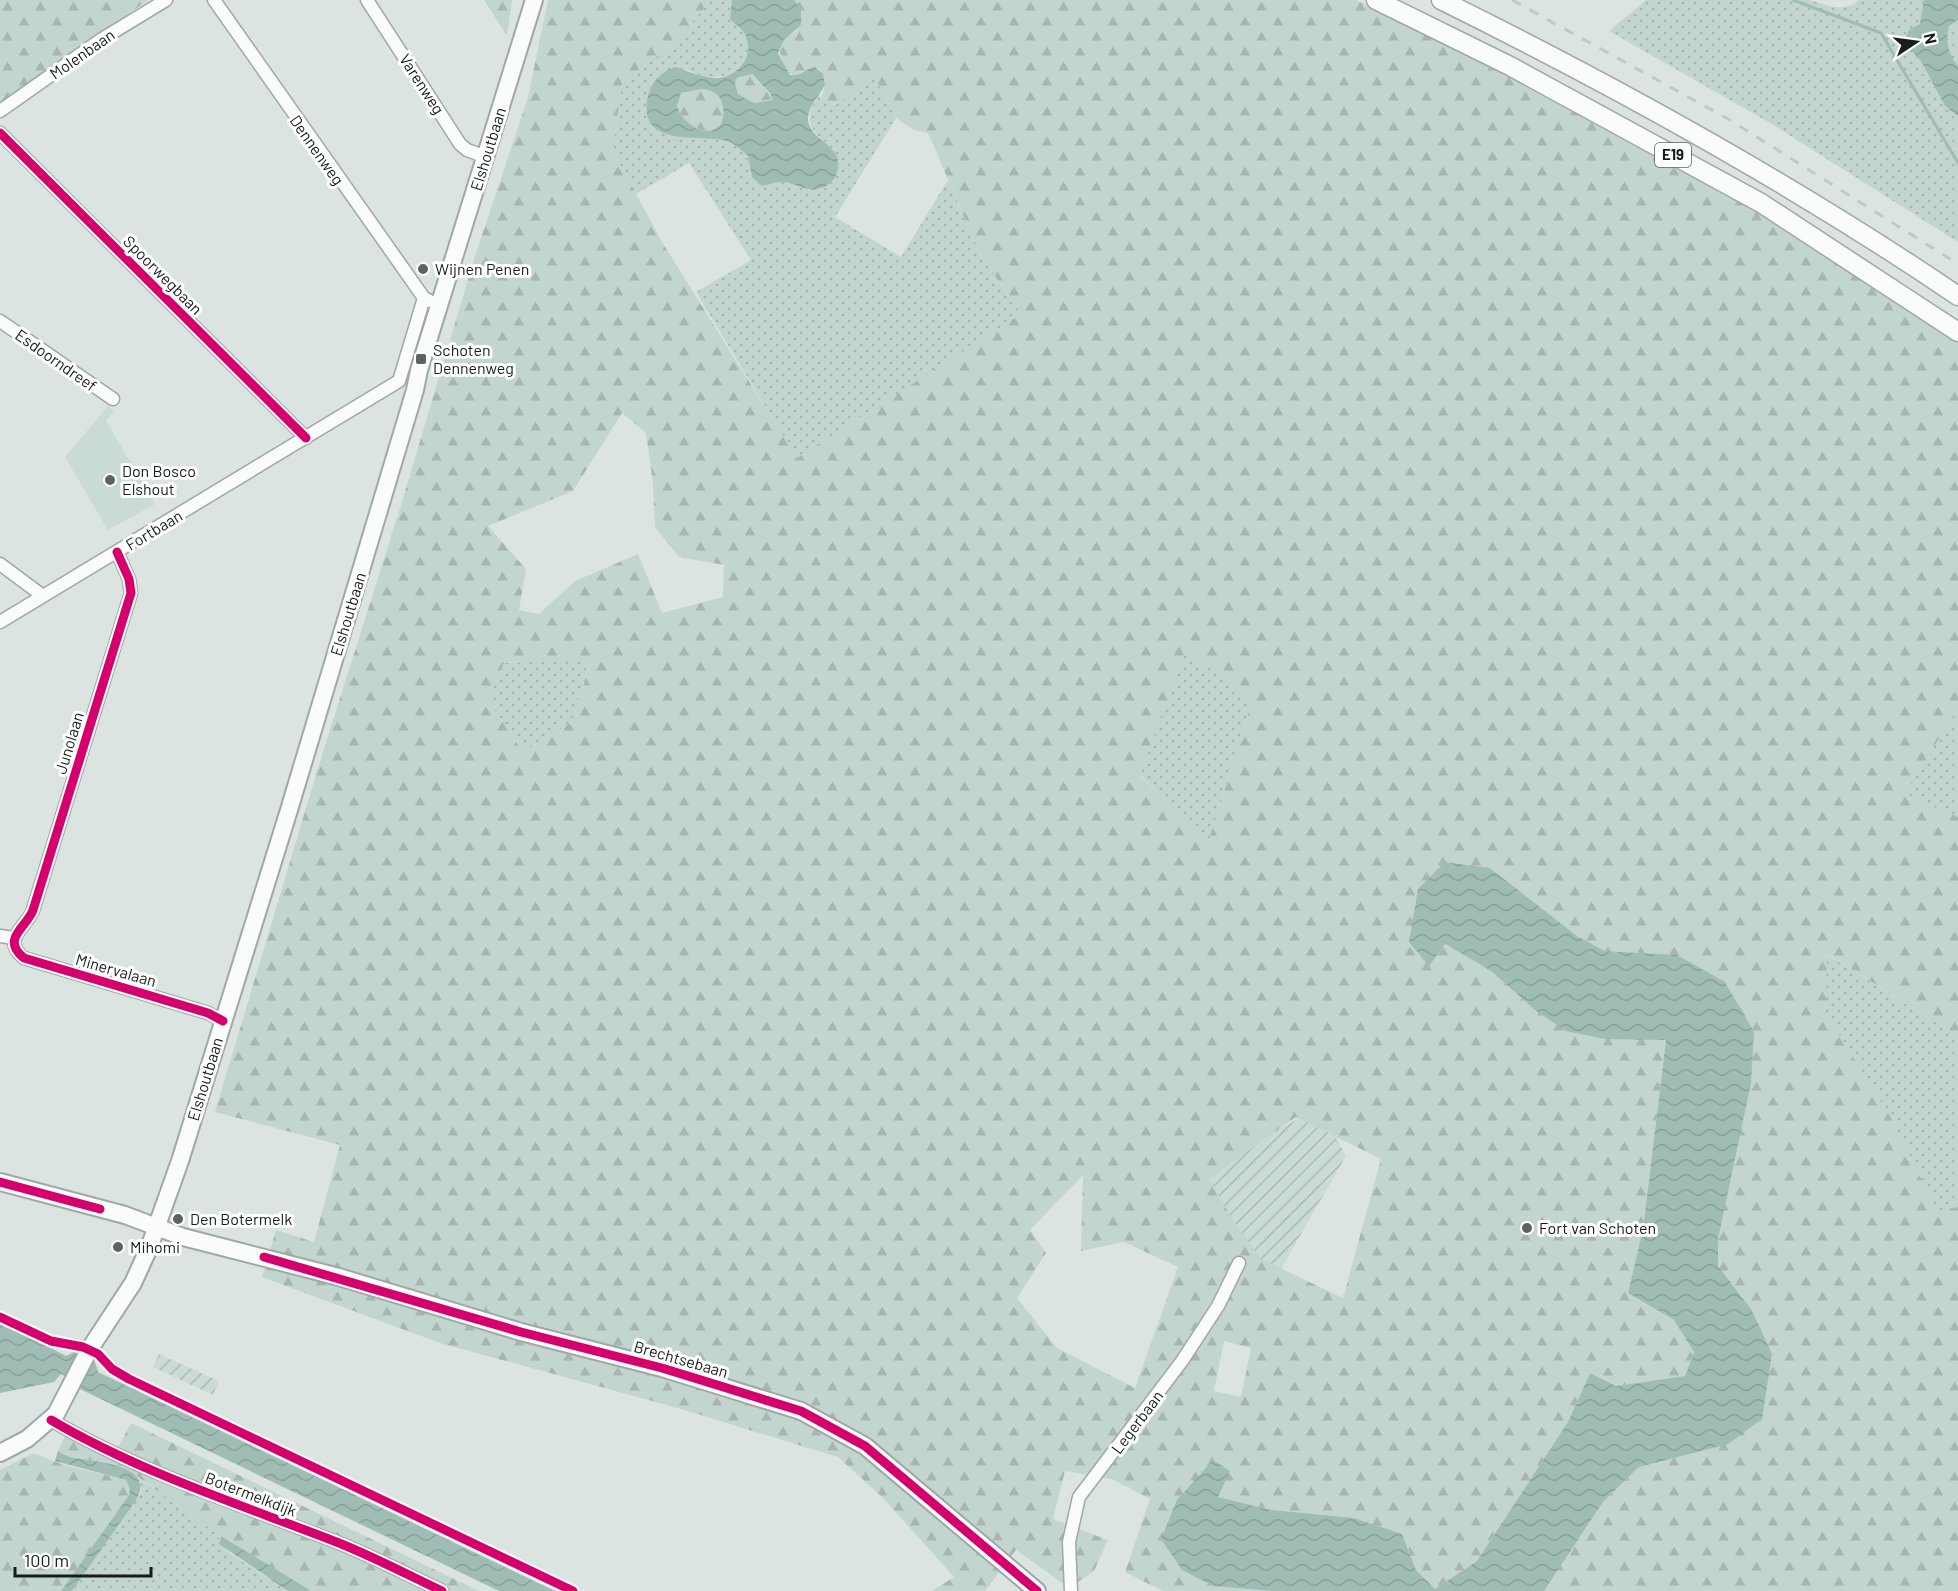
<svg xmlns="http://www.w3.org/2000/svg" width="1958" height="1591" viewBox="0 0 1958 1591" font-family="Barlow,sans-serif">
	<defs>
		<pattern id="industrial-furrows" width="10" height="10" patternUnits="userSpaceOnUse" patternTransform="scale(1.5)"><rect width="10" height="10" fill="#cadad5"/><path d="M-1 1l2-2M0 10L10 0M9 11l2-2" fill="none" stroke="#adbbb6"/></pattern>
		<pattern id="green-dots" width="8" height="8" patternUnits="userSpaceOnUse" patternTransform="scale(1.5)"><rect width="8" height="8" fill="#c3d5cf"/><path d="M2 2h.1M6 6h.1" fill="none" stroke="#a7b6b1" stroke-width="1.8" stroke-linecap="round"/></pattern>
		<pattern id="forest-firs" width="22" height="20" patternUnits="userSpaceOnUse" patternTransform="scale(1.5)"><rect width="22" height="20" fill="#c3d5cf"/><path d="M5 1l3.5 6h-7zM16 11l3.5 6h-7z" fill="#a7b6b1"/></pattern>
		<pattern id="water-waves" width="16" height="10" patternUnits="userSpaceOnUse" patternTransform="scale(1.5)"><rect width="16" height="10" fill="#9fbdb4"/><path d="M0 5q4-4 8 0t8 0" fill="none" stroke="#88a29a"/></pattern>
	</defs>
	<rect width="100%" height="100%" fill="#dce4e2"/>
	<path fill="#cadad5" d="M108,406L114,411L106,421L155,504L108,530L65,457Z"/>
	<g fill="url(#industrial-furrows)">
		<path d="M1320,1108L1346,1156L1278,1274L1258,1265L1205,1176L1242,1147Z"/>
		<path d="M159,1354L219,1381L213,1395L153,1367Z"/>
	</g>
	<g fill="url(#green-dots)">
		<path d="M711,0H732L730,19C735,24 741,27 744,32C754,47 744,65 733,75L705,78L688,70L651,86C632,150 689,131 725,141C734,143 742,150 748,156L752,177L762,186C770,185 778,181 786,182C804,185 819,197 834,180C836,174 839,167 838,161C833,139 803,136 811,110C813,104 815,98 820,94V101L835,105L874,76L896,118L835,217L901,257L948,180L980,254L1021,314L797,459L696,292L751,260L689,163L636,194L613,151L622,82L671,46Z"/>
		<path d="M1646,0H1811C1829,6 1843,13 1859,0H1958V242L1770,123L1609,31Z"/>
		<path d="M1185,649L1252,701L1208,844L1140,775Z"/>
		<path d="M591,659L572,722L523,752L488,700L504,663Z"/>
		<path d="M1958,708V817L1903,795Z"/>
		<path d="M1826,954L1958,1036V1207L1937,1212L1890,1116L1826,1014Z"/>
		<path d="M140,1479L221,1536L218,1541L231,1554L288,1591H72L141,1492Z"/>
	</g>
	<g fill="url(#forest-firs)" fill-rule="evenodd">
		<path d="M0,0H148L0,107Z"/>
		<path d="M484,0H512L507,36Z"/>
		<path d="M548,0H711L671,46L622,82L613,151L662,242L797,458L1021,314L980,254L928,133L914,130L896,118L874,76C860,85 836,114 820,101L825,85L819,69L810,68L794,76L786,71L779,50L784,40L797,30L798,4L794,0H1356L1506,74L1756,210L1958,343V708L1904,795L1958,817V1036L1827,954L1826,1014L1890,1116L1937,1211L1958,1207V1591H1544L1603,1502L1639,1467L1672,1457L1751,1309L1718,1266V1239L1677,955L1605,951L1577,936L1490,868L1429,966L1445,944L1491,971L1536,1011L1605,1039H1666L1643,1229L1628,1293L1674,1320L1694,1351L1685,1376L1616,1386L1590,1373L1568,1422L1477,1561L1435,1589L1416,1570L1402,1534L1271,1510L1218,1497L1213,1460V1586L1270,1591H1163L1125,1572L1150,1499L1112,1479L1065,1471L1053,1519L1108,1540L1094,1571L1069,1588L1016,1550L985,1591H932L954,1577L883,1498L838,1457L681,1409L440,1343L262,1277L276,1230L314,1242L340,1145L215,1112L318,768L401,505L475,256L528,97ZM622,413L646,433L653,483L655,527L679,557L724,565L723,597L662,613L638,554L575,581L539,614L519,610L526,569L488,526L573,491ZM1185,650L1252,701L1208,843L1140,776ZM591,660L572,722L523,752L488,700L504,663ZM1296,1117L1381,1159L1343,1298L1261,1259L1233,1220L1209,1179ZM1083,1175L1081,1251L1124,1242L1178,1267L1135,1388L1057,1348L1017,1298L1046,1253L1030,1230ZM1224,1341L1251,1348L1241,1397L1214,1391Z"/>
		<path d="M751,74L771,94L772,99L754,103L738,94L735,84L737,78Z"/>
		<path d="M709,89C722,98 728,108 721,124C706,141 683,123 677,106L681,93L695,89Z"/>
		<path d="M131,1423L479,1591H310L221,1536L131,1472L110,1464L68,1456L58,1451L66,1434L113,1457Z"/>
		<path d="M33,1453L64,1465L126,1480L130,1489L129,1495L61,1591H0V1470Z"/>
	</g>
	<g fill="url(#water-waves)" fill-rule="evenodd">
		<path d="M732,0H794L801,8V25L784,40L778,53L790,75C801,77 805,68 815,67L823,74L825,85C819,96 809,105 808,118C807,141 851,146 835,177C832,184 825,188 817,189C806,191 796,184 785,182C777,181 770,185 762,186L752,177L748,156C742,150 734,143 726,141C698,134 636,148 648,96C652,80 661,73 675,67C689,71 701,78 716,78C737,78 754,57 746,36C743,29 736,25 730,19ZM752,74L771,94L772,100L754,103L738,94L735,84L737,78ZM701,89C720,89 728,107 721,124C706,141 683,123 677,106L681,93Z"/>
		<path d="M1924,0H1958V20L1949,26C1945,40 1948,55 1958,66V116L1945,106L1921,61L1904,43L1909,30L1920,24Z"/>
		<path d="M1445,862L1490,868L1577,936L1605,951L1677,955L1725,982L1754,1032L1751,1083L1718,1239V1266L1751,1309L1772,1354L1762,1419L1728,1444L1639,1467L1603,1502L1544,1591H1270L1213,1586L1182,1570L1161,1539L1177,1500L1213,1460L1230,1471L1218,1497L1271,1510L1354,1518L1402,1534L1416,1570L1435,1589L1477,1561L1568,1422L1590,1373L1616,1386L1685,1376L1694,1352L1674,1320L1628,1293L1643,1229L1666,1040L1605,1039L1566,1031L1536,1011L1491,971L1445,944L1429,966L1409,942L1418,889Z"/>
		<path d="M0,1322L66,1356L74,1352L95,1362L98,1372L555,1591H499L80,1389L81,1384L61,1374L54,1382L0,1393Z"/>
		<path d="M58,1451C62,1453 66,1456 71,1457C92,1462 158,1463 136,1500L72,1591H61L129,1495L130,1489L126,1480L55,1461Z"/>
		<path d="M221,1536L308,1589L310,1591H288L219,1544Z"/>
	</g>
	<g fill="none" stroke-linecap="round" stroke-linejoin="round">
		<path stroke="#9fbdb4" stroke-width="3" d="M1793,0L1881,33L1958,163"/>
		<g stroke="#a1a7a6" stroke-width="15">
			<g id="minor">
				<path d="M214,0L424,298L430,301"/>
				<path d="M367,0L460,144L467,150L486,157"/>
				<path d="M0,111L102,39L166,0"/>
				<path d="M0,133L306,438"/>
				<path d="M0,321L113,399"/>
				<path d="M117,552L129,579L131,593L33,910C27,927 0,939 24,958L208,1013L223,1021"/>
				<path d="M0,564L43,596"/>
				<path d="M0,622L399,381L424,298"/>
				<path d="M0,936L13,938"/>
				<path d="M51,1420C141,1473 242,1505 339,1543C374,1557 408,1575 442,1591"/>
				<path d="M1071,1591L1069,1542L1079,1497L1182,1361L1218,1306L1239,1263"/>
			</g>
		</g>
		<g stroke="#a1a7a6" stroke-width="20">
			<g id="major">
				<path d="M0,1182L125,1215L183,1237L339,1277L521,1332L662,1368L801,1411L865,1446L1037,1591"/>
				<path d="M0,1453L27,1439L56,1414L89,1350L133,1283L149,1248L180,1161L289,810L415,390L419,370L534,0"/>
			</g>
		</g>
		<g stroke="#a1a7a6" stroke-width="21">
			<g id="highway">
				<path d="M1376,0L1510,66L1761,203L1958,332"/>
				<path d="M1441,0C1619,88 1793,184 1958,296"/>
			</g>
		</g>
		<use href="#minor" stroke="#fafbfb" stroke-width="12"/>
		<use href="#major" stroke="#fafbfb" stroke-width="16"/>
		<use href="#highway" stroke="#fafbfb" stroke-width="18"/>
		<path stroke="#c4c7c6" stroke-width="3" stroke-dasharray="10 10" stroke-linecap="butt" d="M1512,0L1730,120L1958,264"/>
		<g stroke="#fff" stroke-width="13">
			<g id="cycleway">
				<path d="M0,133L306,438"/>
				<path d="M117,552L129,579L131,593L33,910C27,927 0,939 24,958L208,1013L223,1021"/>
				<path d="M0,1182L100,1209"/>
				<path d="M264,1257L521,1332L662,1368L801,1411L865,1446L1037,1591"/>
				<path d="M0,1317L51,1341L83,1347L98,1354L112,1369L129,1379L573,1591"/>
				<path d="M51,1420C141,1473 242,1505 339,1543C374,1557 408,1575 442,1591"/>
			</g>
		</g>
		<use href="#cycleway" stroke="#d6006c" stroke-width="9"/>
	</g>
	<g fill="#5c6361" stroke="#fff" stroke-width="2">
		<circle cx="423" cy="269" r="6"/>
		<rect x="415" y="353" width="12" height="12" rx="3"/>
		<circle cx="110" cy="480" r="6"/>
		<circle cx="178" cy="1219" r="6"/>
		<circle cx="1527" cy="1228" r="6"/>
		<circle cx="118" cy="1247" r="6"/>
	</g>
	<g text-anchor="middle" stroke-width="6" stroke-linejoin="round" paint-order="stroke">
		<rect fill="#fff" stroke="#5d615f" stroke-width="1.5" x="1655" y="143" width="36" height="24" rx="4.5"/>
		<g font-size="15" font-weight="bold" fill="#171d1b">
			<text x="1673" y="160">E19</text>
		</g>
		<g font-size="16" fill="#171d1b" stroke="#fff">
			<text transform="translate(82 54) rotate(-35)" y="6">Molenbaan</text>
			<text transform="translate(422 84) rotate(57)" y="6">Varenweg</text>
			<text transform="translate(488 149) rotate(-73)" y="6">Elshoutbaan</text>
			<text transform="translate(317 150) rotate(55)" y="6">Dennenweg</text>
			<text transform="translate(163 275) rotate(45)" y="6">Spoorwegbaan</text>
			<text transform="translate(56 360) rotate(35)" y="6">Esdoorndreef</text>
			<text transform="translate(154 530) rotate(-31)" y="6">Fortbaan</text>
			<text transform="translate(348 614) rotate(-73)" y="6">Elshoutbaan</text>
			<text transform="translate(69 743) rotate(-73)" y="6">Junolaan</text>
			<text transform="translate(116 970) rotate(16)" y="6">Minervalaan</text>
			<text transform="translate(205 1079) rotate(-73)" y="6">Elshoutbaan</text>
			<text transform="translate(681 1359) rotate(16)" y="6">Brechtsebaan</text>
			<text transform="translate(1137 1422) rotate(-53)" y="6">Legerbaan</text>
			<text transform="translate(251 1494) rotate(21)" y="6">Botermelkdijk</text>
		</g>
		<g font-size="16" fill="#171d1b" stroke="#fff" text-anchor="start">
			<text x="435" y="275">Wijnen Penen</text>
			<text x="433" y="356">Schoten<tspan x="433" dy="18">Dennenweg</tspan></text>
			<text x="122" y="477">Don Bosco<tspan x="122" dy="18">Elshout</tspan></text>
			<text x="190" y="1225">Den Botermelk</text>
			<text x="1539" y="1234">Fort van Schoten</text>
			<text x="130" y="1253">Mihomi</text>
		</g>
	</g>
	<g transform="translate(1916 42) rotate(77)" stroke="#ffffff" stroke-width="4.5" paint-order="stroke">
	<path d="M0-4.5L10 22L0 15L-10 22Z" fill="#171d1b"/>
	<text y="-9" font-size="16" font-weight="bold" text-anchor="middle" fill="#171d1b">N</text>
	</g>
	<path d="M15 1567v9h136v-9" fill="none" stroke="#171d1b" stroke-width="3"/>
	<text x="24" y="1567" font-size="18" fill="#171d1b" stroke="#ffffff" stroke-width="4.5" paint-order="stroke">100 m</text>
</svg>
